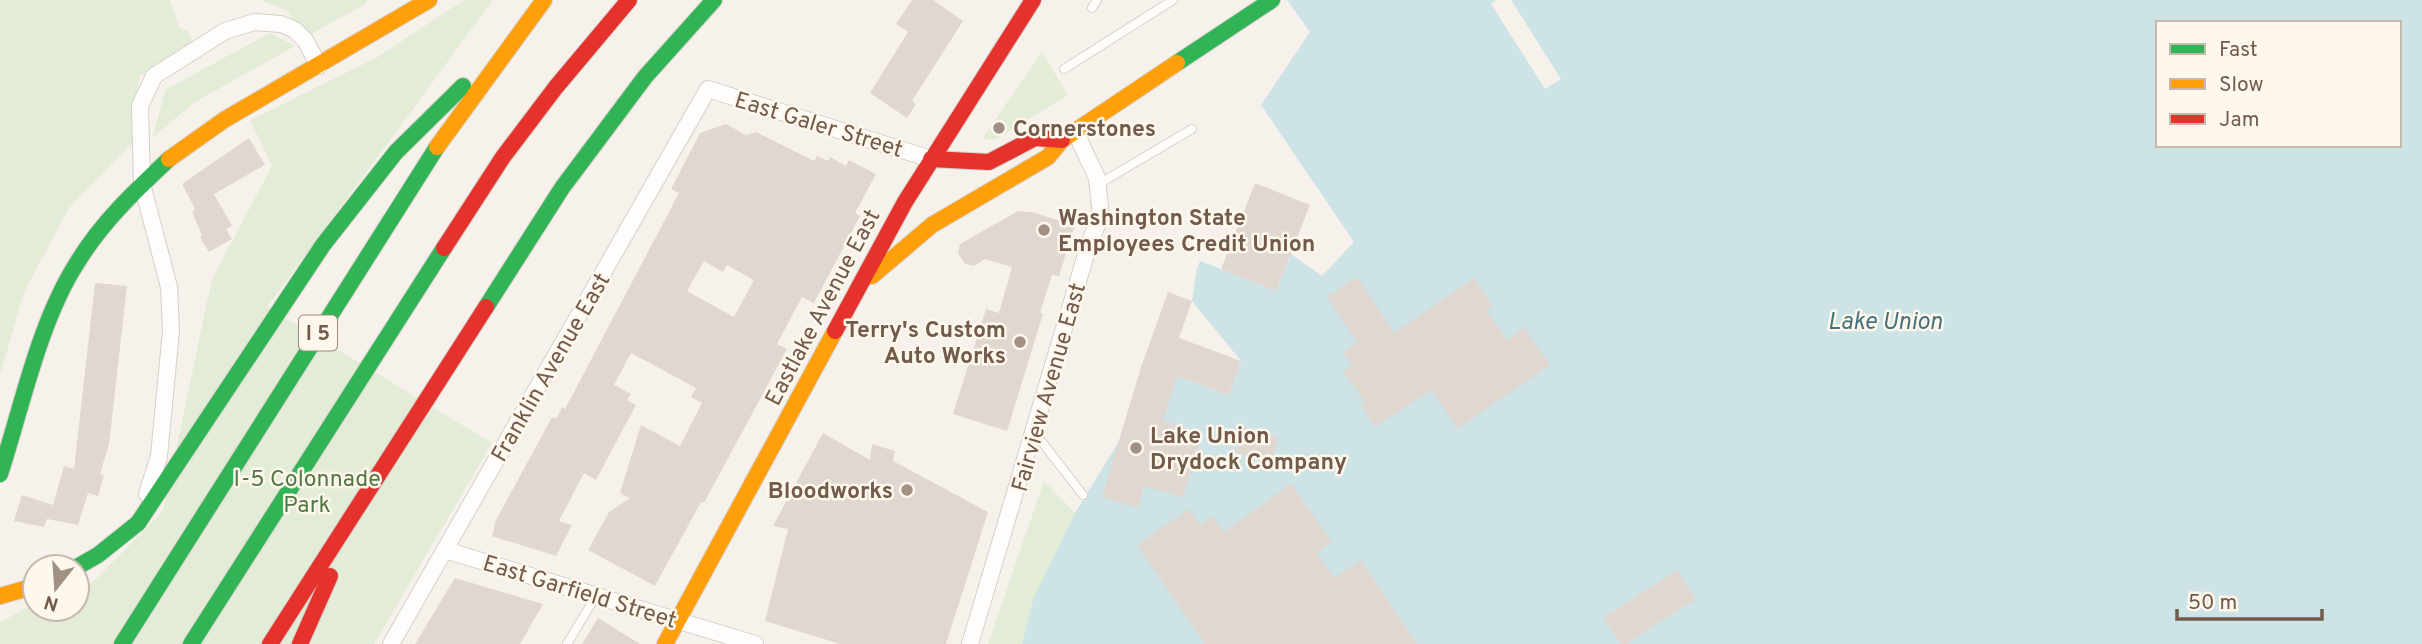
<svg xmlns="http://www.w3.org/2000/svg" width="2422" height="644" viewBox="0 0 2422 644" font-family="Overpass,sans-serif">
	<rect width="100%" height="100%" fill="#f6f2eb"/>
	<g fill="#e3ecd6">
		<path d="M0,0H170L179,27L189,32L193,42L140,76L131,118L136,139L69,208L24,292L0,375Z"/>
		<path d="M261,0H367L365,4L306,37L286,10Z"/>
		<path d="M464,0H493L267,307L492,443L374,644H0V623L35,602V609H77V587L93,582L163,511L212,279L272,166L250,120L376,58Z"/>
		<path d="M270,33L295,46L195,102L153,137L165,90Z"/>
		<path d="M1042,52L1068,95L995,140L984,139L983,137Z"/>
		<path d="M1044,481L1075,513L1033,599L1022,644H988Z"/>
	</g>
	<path fill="#cde3e5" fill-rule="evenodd" d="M1287,0H2422V644H1022L1033,599L1075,513L1148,394L1261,105L1310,32ZM2158,23H2399V145H2158Z"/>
	<g fill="#f6f2eb">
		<path d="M1496,0H1511L1561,79L1545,89L1491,4Z"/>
		<path d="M1261,105L1354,242L1322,276L1291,254L1276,291L1198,260L1192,301L1241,361L1229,395L1157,369L1198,260Z"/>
	</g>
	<g fill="#e0d8d0" fill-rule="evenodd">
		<path d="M912,0H933L963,21L912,101L916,104L907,118L870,93L908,32L896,24Z"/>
		<path d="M726,124L746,135L756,132L814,161L817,156L828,161L830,157L846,166L849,160L876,174L855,213L860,216L814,303L802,297L777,344L787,349L704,503L701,502L655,586L588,550L609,512L630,498L620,493L641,425L680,446L702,403L691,397L696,388L631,353L614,385L631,394L627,400L636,405L596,480L584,473L559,521L572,525L556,556L492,536L496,520L552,417L556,419L562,407L565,409L679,193L671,189L700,133ZM704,261L723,272L727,265L754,280L734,317L687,291Z"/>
		<path d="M249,138L265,165L214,194L232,226L226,229L232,239L209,252L200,237L202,235L192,212L195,209L182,184Z"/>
		<path d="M1255,183L1310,205L1276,291L1221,269Z"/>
		<path d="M1018,211L1031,212L1075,225L1059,276L1052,275L1040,313L1043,314L1007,431L953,414L986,309L999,313L1012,267L985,259L974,266L965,264L958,253L960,244Z"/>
		<path d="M1357,277L1394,333L1474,278L1493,307L1487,311L1507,340L1524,327L1550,365L1457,429L1432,390L1375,427L1361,405L1365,402L1343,371L1352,365L1343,352L1357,342L1327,297Z"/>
		<path d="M95,283L127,286L109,444L100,474L104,475L98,496L88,493L78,525L47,519L44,527L14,521L22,495L53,505L64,466L74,469Z"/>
		<path d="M1168,292L1192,301L1179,338L1241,361L1229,395L1177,376L1163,421L1202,433L1183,497L1144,486L1138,508L1102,497L1141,367Z"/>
		<path d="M1243,426L1279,438L1270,463L1235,452Z"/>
		<path d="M823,433L870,460L872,444L895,451L893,461L988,512L946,644H840L765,621L788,529L773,526Z"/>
		<path d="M1291,484L1332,542L1317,552L1334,578L1361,560L1417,644H1205L1137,545L1189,509L1200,525L1213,516L1224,532Z"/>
		<path d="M1677,570L1696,599L1626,644H1621L1603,618Z"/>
		<path d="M455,578L543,604L520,644H415Z"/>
		<path d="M598,618L640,644H582Z"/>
	</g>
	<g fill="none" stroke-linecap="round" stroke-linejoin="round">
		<g stroke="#d5cfc9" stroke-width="10">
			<g id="lane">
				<path d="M1092,8L1097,0"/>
				<path d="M1064,69L1173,0"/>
				<path d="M1097,185L1192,129"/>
				<path d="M1035,433L1083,495"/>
				<path d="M567,644L596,596"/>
			</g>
		</g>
		<g stroke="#d5cfc9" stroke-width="18">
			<g id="street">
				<path d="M147,494L159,456L171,331L169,287L142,184L140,106L154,76L225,31L255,22L281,24L295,30L305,40L319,66"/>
				<path d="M445,550L755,644"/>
				<path d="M391,644L708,89L931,159"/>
				<path d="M970,644L1090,241L1101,216L1097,178L1075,131"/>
			</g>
		</g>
		<g stroke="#d6cfc9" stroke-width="18">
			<g id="fast">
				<path d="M1177,63L1272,0"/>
				<path d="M486,307L562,188L645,77L714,0"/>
				<path d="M0,474C22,407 39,322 77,263C101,223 135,191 169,159"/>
				<path d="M138,523L323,245L396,152L463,86"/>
				<path d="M77,567L98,555L138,523"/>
				<path d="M122,644L437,147"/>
				<path d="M191,644L444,248"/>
			</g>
		</g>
		<g stroke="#d6cfc9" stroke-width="18">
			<g id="slow">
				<path d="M437,147L544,0"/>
				<path d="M169,159L224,120L429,0"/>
				<path d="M872,276L932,225L1048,157L1062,140L1177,63"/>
				<path d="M0,596L35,586"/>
				<path d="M665,644L835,331"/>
			</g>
		</g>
		<g stroke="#d6cfc9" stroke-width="18">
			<g id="jam">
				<path d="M931,159L989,162L1035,138L1062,140"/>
				<path d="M444,248L503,157L556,87L629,0"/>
				<path d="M835,331L905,202L1033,0"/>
				<path d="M270,644L486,307"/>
				<path d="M300,644L330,576"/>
			</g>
		</g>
		<use href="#lane" stroke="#fefdfc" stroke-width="8"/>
		<use href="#street" stroke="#fefdfc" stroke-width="16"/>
		<use href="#fast" stroke="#30b455" stroke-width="16"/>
		<use href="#slow" stroke="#ff9f0a" stroke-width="16"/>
		<use href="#jam" stroke="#e5322d" stroke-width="16"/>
	</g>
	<g fill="#a19084" stroke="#fef7ec" stroke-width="2.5">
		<circle cx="999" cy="128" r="7"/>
		<circle cx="1044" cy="230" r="7"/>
		<circle cx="1020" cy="342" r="7"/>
		<circle cx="1136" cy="448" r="7"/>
		<circle cx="907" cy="490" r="7"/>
	</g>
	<g text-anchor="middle" stroke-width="5" stroke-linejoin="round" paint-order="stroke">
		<rect fill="#fef7ec" stroke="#9d8a7c" stroke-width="2" x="299" y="315.5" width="38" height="35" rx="5"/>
		<g font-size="21" font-weight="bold" fill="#735b4c">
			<text x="318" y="340">I 5</text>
		</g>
		<g font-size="23" fill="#735b4c" stroke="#fef7ec">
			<text transform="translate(819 124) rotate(17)" y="8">East Galer Street</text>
			<text transform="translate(822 307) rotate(-62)" y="8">Eastlake Avenue East</text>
			<text transform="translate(550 367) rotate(-60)" y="8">Franklin Avenue East</text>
			<text transform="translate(1048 387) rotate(-74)" y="8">Fairview Avenue East</text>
			<text transform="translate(580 591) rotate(17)" y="8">East Garfield Street</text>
		</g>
		<g font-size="23" font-weight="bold" fill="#735b4c" stroke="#fef7ec" text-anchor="start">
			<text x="1013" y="136">Cornerstones</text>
			<text x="1058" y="225">Washington State<tspan x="1058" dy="26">Employees Credit Union</tspan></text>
			<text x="1006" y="337" text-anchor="end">Terry's Custom<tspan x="1006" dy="26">Auto Works</tspan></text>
			<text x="1150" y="443">Lake Union<tspan x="1150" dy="26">Drydock Company</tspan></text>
			<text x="893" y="498" text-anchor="end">Bloodworks</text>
		</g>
		<g font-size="23" fill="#537845" stroke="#fef7ec">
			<text x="307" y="486">I-5 Colonnade<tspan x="307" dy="26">Park</tspan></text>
		</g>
		<g font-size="24" font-style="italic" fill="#44737e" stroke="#fef7ec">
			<text x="1885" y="329">Lake Union</text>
		</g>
	</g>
	<rect x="2156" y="21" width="245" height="126" fill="#fef7ec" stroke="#c6b9ac" stroke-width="2"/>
	<rect x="2170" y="44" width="35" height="10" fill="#30b455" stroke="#c6b9ac" stroke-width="2"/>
	<text x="2219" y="56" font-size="21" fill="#735b4c">Fast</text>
	<rect x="2170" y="79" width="35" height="10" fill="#ff9f0a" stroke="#c6b9ac" stroke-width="2"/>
	<text x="2219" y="91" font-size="21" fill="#735b4c">Slow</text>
	<rect x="2170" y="114" width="35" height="10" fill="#e5322d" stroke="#c6b9ac" stroke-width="2"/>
	<text x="2219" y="126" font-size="21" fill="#735b4c">Jam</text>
	<g transform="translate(56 588) rotate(197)"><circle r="33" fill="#fef7ec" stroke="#c6b9ac" stroke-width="2"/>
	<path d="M0-5L12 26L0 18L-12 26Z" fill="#a19084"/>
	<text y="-10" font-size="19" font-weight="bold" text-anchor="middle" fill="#735b4c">N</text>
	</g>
	<path d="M2177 609v10h145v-10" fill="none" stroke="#735b4c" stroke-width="3.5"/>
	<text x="2188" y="609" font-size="21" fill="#735b4c" stroke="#fef7ec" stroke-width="5" paint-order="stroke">50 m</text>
</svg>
